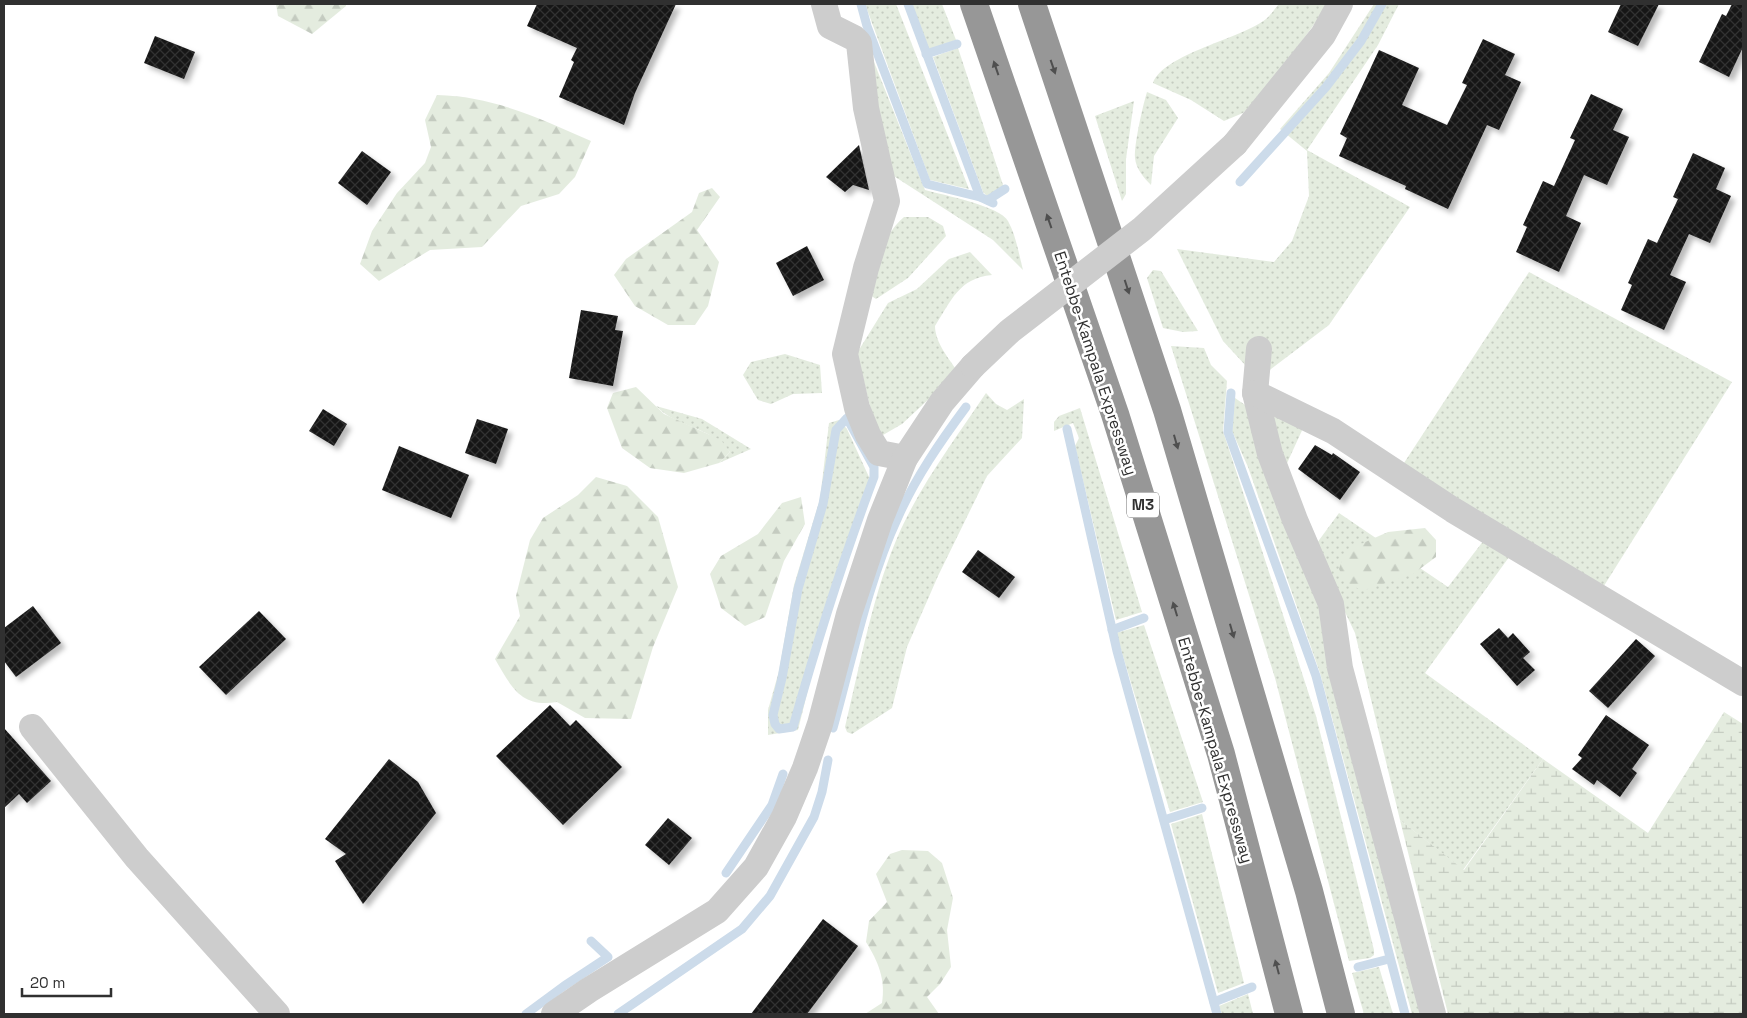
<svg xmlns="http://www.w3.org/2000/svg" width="1747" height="1018" viewBox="0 0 1747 1018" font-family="'Space Grotesk',sans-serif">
	<defs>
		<pattern id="grass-dots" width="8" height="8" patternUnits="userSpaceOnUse" patternTransform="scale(1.25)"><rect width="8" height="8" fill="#e4ecdf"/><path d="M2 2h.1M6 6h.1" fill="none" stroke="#c4cbc0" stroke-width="1.8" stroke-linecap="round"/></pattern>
		<pattern id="forest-firs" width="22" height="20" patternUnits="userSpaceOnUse" patternTransform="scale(1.25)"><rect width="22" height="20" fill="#e4ecdf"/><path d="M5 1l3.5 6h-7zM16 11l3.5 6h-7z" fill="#c4cbc0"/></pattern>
		<pattern id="wetland-marsh" width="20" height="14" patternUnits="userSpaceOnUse" patternTransform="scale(1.25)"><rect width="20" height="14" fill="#e4ecdf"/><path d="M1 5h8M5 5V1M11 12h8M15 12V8" fill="none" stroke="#c4cbc0"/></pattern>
		<pattern id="building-cross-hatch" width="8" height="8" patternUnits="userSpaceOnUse" patternTransform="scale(1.25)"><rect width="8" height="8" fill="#171717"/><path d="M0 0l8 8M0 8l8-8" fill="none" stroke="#303030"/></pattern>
		<filter id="shadow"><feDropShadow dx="4.5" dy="4.5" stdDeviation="2.5" flood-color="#0004"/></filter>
	</defs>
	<rect width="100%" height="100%" fill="#fff"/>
	<g fill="url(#grass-dots)">
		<path d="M865,4H896L969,189L930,180Z"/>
		<path d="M910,4H942L956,40L928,50Z"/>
		<path d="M1279,4H1329L1264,93L1243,113L1224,121L1191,100L1153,83C1163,54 1243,38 1266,19C1271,15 1275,8 1279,4Z"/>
		<path d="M1374,4H1399L1378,45L1307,150L1410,207L1329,325L1258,379L1223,341L1177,249L1274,262L1292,241L1309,196L1307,151L1280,129L1329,73Z"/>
		<path d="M866,42L925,190C943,195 1000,206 1008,221C1016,235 1019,255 1023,270L993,240L886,171Z"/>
		<path d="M958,48L1004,188L988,197L983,192L933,57Z"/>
		<path d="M1147,92L1166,100L1178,118L1154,156L1151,185C1144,178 1136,169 1135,158C1134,144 1143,105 1147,92Z"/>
		<path d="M1134,101L1126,159V194L1122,201L1095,116Z"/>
		<path d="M904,217H928L943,226L946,236L908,278L876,299L870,295C877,266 880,238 904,217Z"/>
		<path d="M970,252L992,275C959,278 951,301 935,326C935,342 949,359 958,372L902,424L883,435L876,431L857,353L888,303L917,289L949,259Z"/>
		<path d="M1153,270L1161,271L1198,331L1183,332L1163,328L1147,278Z"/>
		<path d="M1529,272L1732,382L1602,589L1402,466Z"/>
		<path d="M1171,346L1204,348L1211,365L1227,381L1223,431L1316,716L1374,950V955L1370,958L1349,961L1275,678Z"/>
		<path d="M785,354L820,365L822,393L793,394L771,404L758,400L743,375L751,362Z"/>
		<path d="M986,393L996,404L1007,410L1024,399L1022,438L987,476L938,576L907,647L892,708L852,734L847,732L845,727C861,661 873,591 901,529C924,480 956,438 986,393Z"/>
		<path d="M1235,398L1248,407L1315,587L1425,1014H1412L1320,673L1248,467L1232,431Z"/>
		<path d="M1264,405L1304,426L1283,472Z"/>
		<path d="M656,406L702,419L751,449L719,463L730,452C710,426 677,428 656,406Z"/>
		<path d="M1080,408L1142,612L1116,620L1075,446L1079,438L1073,423L1054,431V422L1059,416Z"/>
		<path d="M839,420L847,429L869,477L868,492L833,589L798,730L768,735V710L779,671L794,585L820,499L829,423Z"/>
		<path d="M1339,513L1448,587L1484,540L1512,553L1425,673L1543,759L1463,870L1400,820L1355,633L1314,547Z"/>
		<path d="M1144,625L1203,802L1170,812L1116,633Z"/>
		<path d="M1202,814L1244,983L1218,993L1171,824Z"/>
		<path d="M1379,967L1393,1014H1364L1352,973Z"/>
		<path d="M1248,994L1253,1014H1222L1219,1006Z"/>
	</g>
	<g fill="url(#forest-firs)">
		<path d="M276,4H346V6L312,34L278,16Z"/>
		<path d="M437,95C493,96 541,119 591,141L575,177L559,194L521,206L482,247L430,250L379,281L360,264L372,231L397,193L425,163L431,147L425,120Z"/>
		<path d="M712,188L720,197L697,230L719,262L708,306L695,325H668L635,306L614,275L626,259L692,212L699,193Z"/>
		<path d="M636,387L664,414L721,440L730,452L719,463L684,473L650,468L622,448L607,408L613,393Z"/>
		<path d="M596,477L627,486L658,517L678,587L653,647L631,719L585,718L557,702C520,708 511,686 495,659L520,616L516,596L530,540L543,518L578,495Z"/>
		<path d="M801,497L805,524L784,561L765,617L745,626L721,608L710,574L721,556L758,534L782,503Z"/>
		<path d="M1425,528L1436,540V557L1413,574L1362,591L1345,581L1339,569L1345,551L1388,532Z"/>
		<path d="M902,850L928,851L942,863L953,898L947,930L951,967L940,984L927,997L939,1014H865L882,1003C886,980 878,961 866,942L869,921L887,902L876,874L890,854Z"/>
	</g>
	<path fill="url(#wetland-marsh)" d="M1724,712L1743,724V1014H1448L1400,820L1464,870L1543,759L1648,833Z"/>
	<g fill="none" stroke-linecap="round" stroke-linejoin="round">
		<g stroke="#ccdbea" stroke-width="9">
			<path d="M861,4L867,26L927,184L980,197L993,203"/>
			<path d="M908,4L980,197"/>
			<path d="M926,54L957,44"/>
			<path d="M1240,182L1326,87L1361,41L1382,4"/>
			<path d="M988,200L1005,189"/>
			<path d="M1231,393L1228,432L1316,676L1405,1014"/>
			<path d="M847,418L874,467V477C843,559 817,642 793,727L779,729L775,724L773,715L782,678L798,589L823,504L836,430Z"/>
			<path d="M1067,429L1117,651L1217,1014"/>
			<path d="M1112,630L1144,618"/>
			<path d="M833,728C852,660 868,581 898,517C916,477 940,442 966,407"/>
			<path d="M1164,820L1202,808"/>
			<path d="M726,873L772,805L783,774"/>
			<path d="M1358,967L1389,959"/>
			<path d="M1214,1002L1252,987"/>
			<path d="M526,1014L564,986L608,957L591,941"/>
			<path d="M618,1014L742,929L770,896L814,817L822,792L828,760"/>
		</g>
	</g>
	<g fill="url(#building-cross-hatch)" filter="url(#shadow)">
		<path d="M537,4H676L635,93L624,125L559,97L574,62L571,60L577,48L527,26Z"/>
		<path d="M1621,4H1659L1638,46L1608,32Z"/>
		<path d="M1732,4H1743V47L1729,77L1699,62L1722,14L1726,16Z"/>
		<path d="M155,36L195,52L184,79L144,63Z"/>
		<path d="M1483,39L1515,54L1505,75L1521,82L1499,130L1487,125L1448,209L1405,189L1406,186L1339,156L1347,138L1340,134L1379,50L1419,68L1402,105L1447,125L1467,85L1462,83Z"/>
		<path d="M1591,94L1623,109L1613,130L1629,137L1607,185L1584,175L1566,216L1581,223L1559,272L1516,252L1527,227L1523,225L1543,181L1554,186L1575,140L1570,138Z"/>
		<path d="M859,145L869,190L853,185L845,192L826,177Z"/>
		<path d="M362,151L391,172L367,205L338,183Z"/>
		<path d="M1693,153L1725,168L1716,189L1731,196L1710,243L1689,234L1670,275L1686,282L1664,330L1621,310L1632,285L1628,283L1648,239L1657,243L1678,199L1673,197Z"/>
		<path d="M807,246L824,280L793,296L776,263Z"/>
		<path d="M581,310L618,316L615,330L623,331L613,386L569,378Z"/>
		<path d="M323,409L347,424L334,446L309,431Z"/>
		<path d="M477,419L508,429L496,464L465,453Z"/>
		<path d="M1315,445L1332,455L1333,453L1360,472L1340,500L1298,469Z"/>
		<path d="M399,446L469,475L451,518L382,490Z"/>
		<path d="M978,550L1015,577L999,598L962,572Z"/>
		<path d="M33,606L61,643L16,677L4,661V628Z"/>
		<path d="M259,611L286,639L226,695L199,667Z"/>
		<path d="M1499,628L1508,638L1513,633L1530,652L1523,658L1535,670L1517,686L1480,644Z"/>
		<path d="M1636,639L1655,656L1608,708L1589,691Z"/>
		<path d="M550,705L570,726L576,720L622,767L563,825L496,756Z"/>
		<path d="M1606,715L1649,745L1632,769L1637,773L1620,797L1597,780L1594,785L1572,769L1582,758L1578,755Z"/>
		<path d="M4,728L51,781L27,803L19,794L4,808Z"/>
		<path d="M389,759L418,782L436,813L363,904L335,861L346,854L325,839Z"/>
		<path d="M668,818L692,838L669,865L645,845Z"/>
		<path d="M823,919L858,946L807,1014H751Z"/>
	</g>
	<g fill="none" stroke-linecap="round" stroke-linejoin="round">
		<g stroke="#cdcdcd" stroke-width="26">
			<path d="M824,4L830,26L854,38L859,43L866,108L887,201L866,268L845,354L857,408L868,435L879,453L905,458"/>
			<path d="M1235,144L1323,35L1340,4"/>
			<path d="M1259,349L1255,393L1270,454L1295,520L1331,604L1340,668L1433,1014"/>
			<path d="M1255,393L1333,431L1453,510L1743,683"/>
			<path d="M32,727L137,858L277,1014"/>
			<path d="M554,1014L589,990L717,911L756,867L784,817L805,768L820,724L849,614L880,520L905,458L942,402L973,366"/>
		</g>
		<g stroke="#979797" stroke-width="28">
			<path d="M974,4L1115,414L1221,754L1289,1014"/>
			<path d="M1032,4L1167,410L1309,891L1341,1014"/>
		</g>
		<path stroke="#cdcdcd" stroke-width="26" d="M973,366L1010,331L1142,229L1235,144"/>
	</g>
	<defs><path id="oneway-solid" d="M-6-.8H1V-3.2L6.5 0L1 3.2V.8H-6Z" transform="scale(1.25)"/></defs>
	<g fill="#4f4f4f">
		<use href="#oneway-solid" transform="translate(1053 67) rotate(71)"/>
		<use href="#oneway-solid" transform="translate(996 68) rotate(-109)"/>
		<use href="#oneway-solid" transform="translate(1049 221) rotate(-109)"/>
		<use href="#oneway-solid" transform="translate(1127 287) rotate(72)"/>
		<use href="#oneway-solid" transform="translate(1176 442) rotate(74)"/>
		<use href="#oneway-solid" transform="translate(1175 609) rotate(-107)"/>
		<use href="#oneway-solid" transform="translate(1232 631) rotate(74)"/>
		<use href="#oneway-solid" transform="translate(1277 967) rotate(-105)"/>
	</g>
	<g text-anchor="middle" stroke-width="5" stroke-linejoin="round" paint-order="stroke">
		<rect fill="#fff" stroke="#6e6e6e" stroke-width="1" x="1127" y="492.5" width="32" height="25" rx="4"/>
		<g font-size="15" font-weight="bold" fill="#303030">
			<text x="1143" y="510">M3</text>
		</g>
		<g font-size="16" fill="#303030" stroke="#fff">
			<text transform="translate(1096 363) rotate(72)" y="6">Entebbe-Kampala Expressway</text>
			<text transform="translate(1216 750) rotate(74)" y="6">Entebbe-Kampala Expressway</text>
		</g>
	</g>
	<rect width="1747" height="1018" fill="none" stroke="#303030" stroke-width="10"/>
	<path d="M22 988v8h89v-8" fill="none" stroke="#303030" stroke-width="2.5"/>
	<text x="30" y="988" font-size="15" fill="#303030" stroke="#ffffff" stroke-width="4" paint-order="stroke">20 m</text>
</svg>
